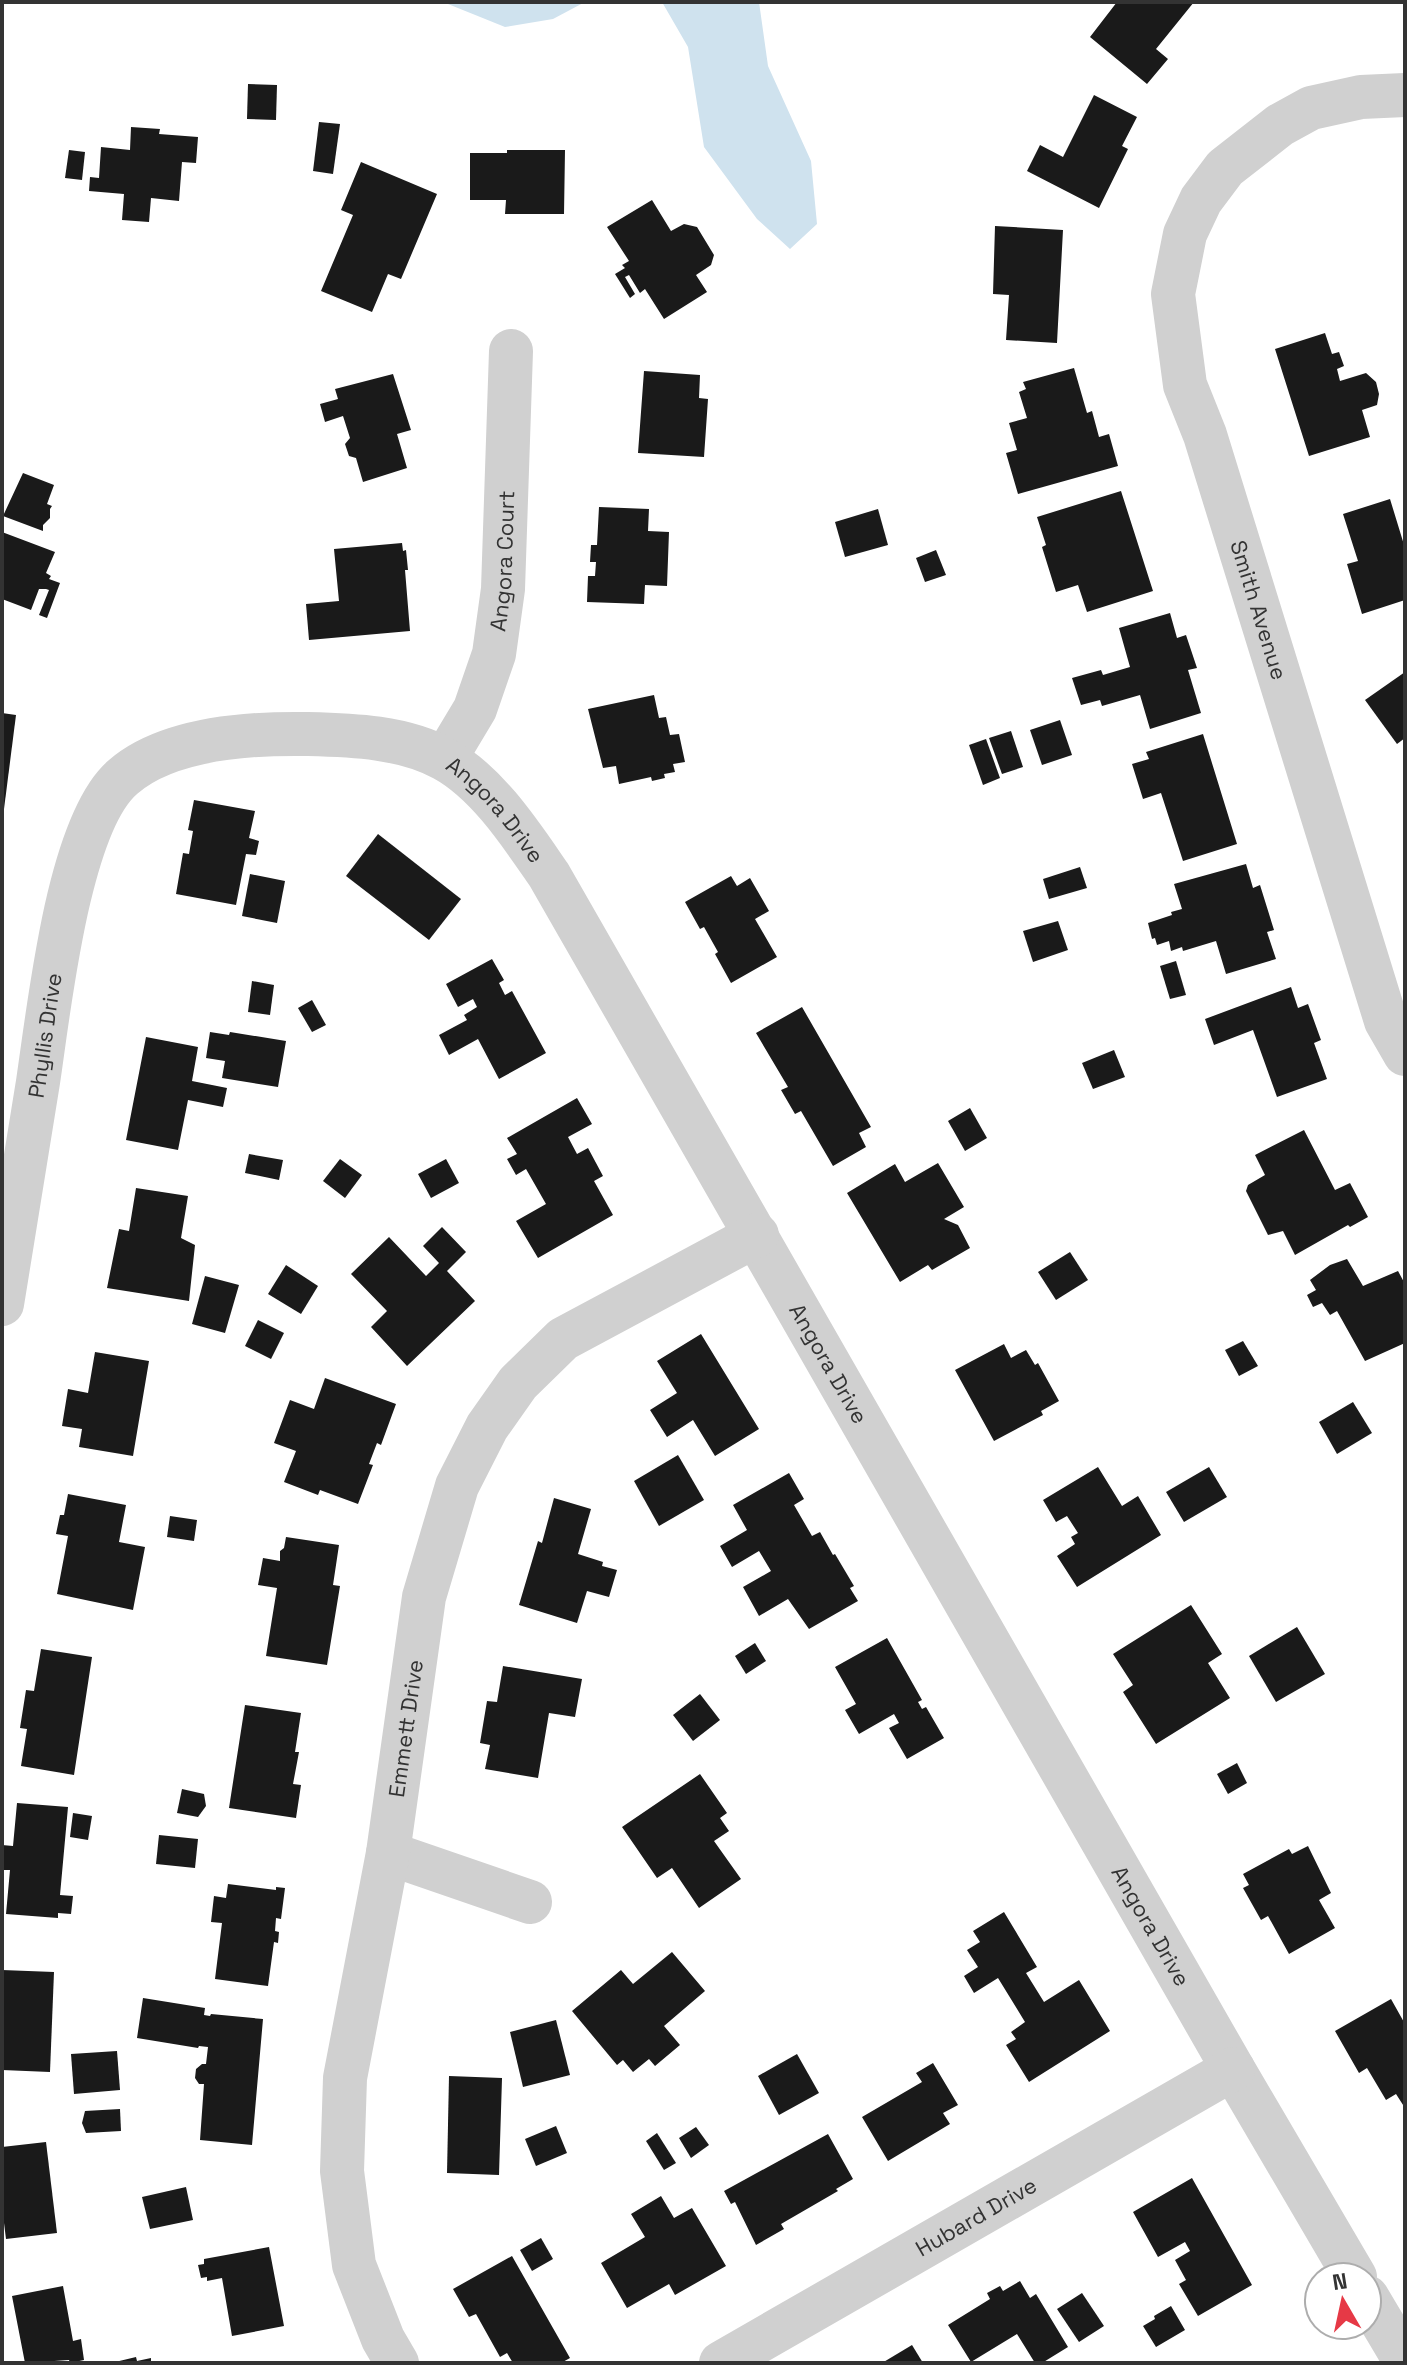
<svg xmlns="http://www.w3.org/2000/svg" width="1407" height="2365" viewBox="0 0 1407 2365" font-family="'Space Grotesk',sans-serif">
	<rect width="100%" height="100%" fill="#fff"/>
	<g fill="#cfe2ee">
		<path d="M443,2H585L553,19L505,27Z"/>
		<path d="M662,2H759L768,66L811,161L817,224L790,249L757,219L704,147L688,47Z"/>
	</g>
	<g fill="#1a1a1a">
		<path d="M1117,2H1194L1156,49L1168,59L1147,84L1090,37Z"/>
		<path d="M248,84L277,85L276,120L247,119Z"/>
		<path d="M1094,95L1137,117L1122,146L1128,149L1099,208L1027,171L1040,145L1063,157Z"/>
		<path d="M319,122L340,124L333,174L313,171Z"/>
		<path d="M131,127L160,129L159,134L198,137L196,163L182,162L179,201L151,198L149,222L122,220L124,194L89,191L90,177L99,178L101,147L130,150Z"/>
		<path d="M69,150L85,152L82,180L65,178Z"/>
		<path d="M507,150H565L564,214H505L506,200H470V153H507Z"/>
		<path d="M361,162L437,194L401,279L388,274L372,312L321,291L353,215L341,210Z"/>
		<path d="M652,200L671,231L684,224L697,227L714,255L711,265L696,275L707,292L664,319L645,289L640,293L629,275L625,277L635,294L630,298L615,274L625,268L622,265L629,261L607,227Z"/>
		<path d="M995,226L1063,230L1057,343L1006,340L1009,295L993,294Z"/>
		<path d="M1325,333L1332,354L1339,352L1344,366L1337,369L1340,381L1366,373L1376,382L1379,394L1377,405L1362,410L1370,437L1309,456L1275,349Z"/>
		<path d="M1074,368L1087,413L1092,411L1099,437L1109,434L1118,466L1018,494L1006,453L1017,450L1009,423L1027,418L1019,392L1026,389L1023,382Z"/>
		<path d="M644,371L700,375L699,398L708,399L704,457L638,453Z"/>
		<path d="M393,374L411,430L397,434L407,468L363,482L356,458L349,456L345,444L350,438L343,416L325,422L320,404L338,399L335,389Z"/>
		<path d="M23,473L54,485L47,504L52,506L50,509V518L43,525V531L3,516Z"/>
		<path d="M1121,491L1153,591L1087,612L1078,585L1056,592L1042,547L1046,545L1037,517Z"/>
		<path d="M1390,499L1405,548V600L1362,614L1347,564L1358,561L1343,514Z"/>
		<path d="M599,507L649,509L648,531L669,532L667,586L645,585L644,604L587,602L588,576H595L596,562H590L591,545H597Z"/>
		<path d="M878,509L888,545L845,557L835,522Z"/>
		<path d="M2,532L55,552L46,573L51,576L49,579L60,583L47,618L39,615L49,590L46,589H39L31,610L2,599Z"/>
		<path d="M402,543L403,551L406,550L408,570H405L410,631L309,640L306,604L339,601L334,549Z"/>
		<path d="M936,550L946,575L925,582L916,558Z"/>
		<path d="M1170,613L1177,638L1186,635L1197,668L1188,670L1201,713L1150,729L1140,695L1102,706L1100,700L1081,705L1072,678L1101,670L1103,675L1130,667L1119,628Z"/>
		<path d="M1405,672V738L1397,744L1365,700Z"/>
		<path d="M654,695L659,718L666,717L670,735L679,734L685,762L673,764L675,772L664,774L665,778L652,781L651,777L619,784L616,766L603,768L588,709Z"/>
		<path d="M2,713L16,715L4,809H2Z"/>
		<path d="M1060,720L1072,755L1042,765L1030,730Z"/>
		<path d="M1011,731L1023,767L1002,774L989,738Z"/>
		<path d="M1203,734L1237,844L1183,861L1161,793L1143,799L1132,764L1149,759L1146,752Z"/>
		<path d="M986,739L1000,778L983,785L969,745Z"/>
		<path d="M194,800L255,811L249,838L259,841L256,855L246,854L236,905L176,894L183,853L189,854L193,831L188,830Z"/>
		<path d="M378,834L461,899L429,940L346,876Z"/>
		<path d="M1246,864L1253,888L1260,885L1274,930L1267,932L1276,959L1226,974L1216,941L1183,951L1182,947L1171,951L1169,941L1157,945L1155,938L1152,939L1148,923L1172,915L1171,912L1182,909L1174,884Z"/>
		<path d="M1080,867L1087,888L1049,899L1043,879Z"/>
		<path d="M250,874L285,881L277,923L242,916Z"/>
		<path d="M731,876L737,886L750,878L769,911L755,919L777,957L731,983L715,954L718,952L704,927L700,929L685,902Z"/>
		<path d="M1058,921L1068,950L1033,962L1023,931Z"/>
		<path d="M492,959L504,980L499,983L505,995L512,991L546,1053L499,1079L478,1039L449,1055L439,1035L467,1020L464,1015L477,1007L473,999L458,1007L446,984Z"/>
		<path d="M1176,961L1186,995L1170,999L1160,966Z"/>
		<path d="M252,981L274,985L270,1015L248,1012Z"/>
		<path d="M1291,987L1298,1008L1308,1004L1321,1040L1314,1043L1327,1079L1277,1097L1253,1030L1214,1045L1205,1019Z"/>
		<path d="M312,1000L326,1025L312,1032L298,1008Z"/>
		<path d="M802,1007L871,1127L859,1133L866,1147L833,1166L801,1111L795,1114L781,1090L788,1087L756,1033Z"/>
		<path d="M210,1032L229,1035L230,1032L286,1041L278,1087L222,1078L225,1061L206,1058Z"/>
		<path d="M146,1037L198,1047L192,1081L227,1088L223,1107L188,1100L178,1150L126,1140Z"/>
		<path d="M1114,1050L1125,1077L1093,1089L1082,1063Z"/>
		<path d="M577,1098L592,1124L568,1137L577,1154L588,1148L603,1176L594,1181L613,1215L538,1258L516,1221L546,1204L526,1169L516,1175L507,1159L517,1154L507,1138Z"/>
		<path d="M970,1108L987,1138L965,1151L948,1121Z"/>
		<path d="M1304,1130L1335,1190L1350,1183L1368,1217L1350,1227L1348,1225L1295,1255L1283,1231L1268,1235L1246,1191L1248,1185L1265,1175L1255,1155Z"/>
		<path d="M249,1154L283,1160L279,1180L245,1173Z"/>
		<path d="M340,1159L362,1175L345,1198L323,1181Z"/>
		<path d="M446,1159L459,1183L431,1198L418,1174Z"/>
		<path d="M938,1163L964,1207L944,1219L958,1225L970,1248L932,1270L928,1265L900,1282L847,1193L895,1164L905,1182Z"/>
		<path d="M136,1188L188,1196L181,1238L195,1245L189,1301L107,1288L119,1229L129,1231Z"/>
		<path d="M442,1227L466,1252L447,1271L475,1301L407,1366L371,1327L387,1311L351,1274L389,1237L426,1276L439,1263L423,1246Z"/>
		<path d="M1070,1252L1088,1280L1056,1300L1038,1272Z"/>
		<path d="M1347,1259L1363,1286L1398,1271L1405,1284V1343L1365,1361L1337,1311L1330,1315L1322,1303L1313,1307L1307,1295L1316,1290L1310,1280L1330,1265Z"/>
		<path d="M286,1265L318,1286L301,1314L268,1294Z"/>
		<path d="M205,1276L239,1285L225,1333L192,1324Z"/>
		<path d="M258,1320L284,1333L271,1359L245,1346Z"/>
		<path d="M701,1334L759,1429L715,1456L693,1420L667,1437L650,1410L677,1393L657,1361Z"/>
		<path d="M1243,1341L1258,1366L1239,1376L1225,1350Z"/>
		<path d="M1004,1344L1011,1358L1026,1350L1035,1365L1038,1363L1059,1401L1041,1411L1043,1415L994,1441L955,1370Z"/>
		<path d="M95,1352L149,1361L133,1456L79,1447L82,1429L62,1426L68,1389L88,1393Z"/>
		<path d="M325,1378L396,1404L381,1445L377,1443L369,1464L373,1465L358,1504L320,1490L318,1495L284,1482L296,1451L274,1443L290,1400L314,1409Z"/>
		<path d="M1353,1402L1372,1433L1337,1454L1319,1422Z"/>
		<path d="M678,1455L704,1500L659,1526L634,1481Z"/>
		<path d="M1098,1467L1122,1506L1138,1496L1161,1535L1077,1587L1057,1556L1075,1544L1071,1537L1078,1533L1067,1516L1056,1522L1043,1500Z"/>
		<path d="M1209,1467L1227,1497L1184,1522L1166,1492Z"/>
		<path d="M789,1473L804,1499L794,1505L812,1536L820,1532L833,1555L835,1554L854,1586L850,1588L858,1601L809,1629L788,1599L759,1616L743,1587L771,1571L759,1551L732,1567L720,1546L747,1530L733,1505Z"/>
		<path d="M68,1494L126,1505L119,1542L145,1547L133,1610L57,1594L68,1536L56,1534L60,1515H64Z"/>
		<path d="M554,1498L591,1509L578,1554L603,1562L602,1566L617,1570L609,1597L587,1591L577,1623L519,1605L538,1541L542,1543Z"/>
		<path d="M170,1516L197,1520L194,1541L167,1537Z"/>
		<path d="M286,1537L339,1545L333,1585L340,1586L327,1665L266,1656L277,1588L258,1585L263,1558L280,1561V1551L284,1548Z"/>
		<path d="M1191,1605L1222,1654L1208,1663L1230,1698L1156,1744L1123,1692L1133,1685L1113,1654Z"/>
		<path d="M1297,1627L1325,1674L1276,1702L1249,1656Z"/>
		<path d="M887,1638L922,1700L918,1702L922,1709L926,1707L944,1738L907,1759L889,1728L899,1723L894,1714L859,1734L845,1710L856,1704L835,1667Z"/>
		<path d="M755,1643L766,1661L746,1674L735,1656Z"/>
		<path d="M41,1649L92,1657L74,1775L21,1766L27,1729L20,1728L26,1690L34,1691Z"/>
		<path d="M503,1666L582,1679L575,1717L549,1713L538,1778L485,1769L490,1745L480,1743L487,1701L497,1702Z"/>
		<path d="M700,1694L720,1720L693,1741L673,1715Z"/>
		<path d="M245,1705L301,1713L295,1752H299L293,1784L301,1785L296,1818L229,1808Z"/>
		<path d="M1237,1763L1247,1783L1228,1794L1217,1774Z"/>
		<path d="M700,1774L727,1813L720,1818L729,1831L714,1841L741,1879L699,1908L672,1868L657,1878L622,1827Z"/>
		<path d="M182,1789L204,1794L206,1806L198,1817L177,1813Z"/>
		<path d="M17,1803L68,1807L60,1895L73,1896L71,1914L58,1913V1918L6,1914L10,1870H2V1845L13,1846Z"/>
		<path d="M73,1813L92,1816L88,1840L70,1837Z"/>
		<path d="M159,1835L198,1839L195,1868L156,1864Z"/>
		<path d="M1308,1846L1331,1893L1319,1900L1335,1928L1289,1954L1268,1916L1261,1920L1243,1888L1249,1885L1243,1874L1289,1849L1292,1854Z"/>
		<path d="M228,1884L276,1890V1887L285,1888L281,1919L276,1918L275,1931L279,1932L278,1943L274,1942L268,1986L215,1979L222,1923L211,1922L214,1896L226,1898Z"/>
		<path d="M1004,1912L1037,1967L1026,1973L1044,2002L1079,1980L1110,2031L1029,2082L1006,2045L1016,2039L1011,2032L1025,2022L998,1978L974,1993L964,1976L978,1967L967,1950L980,1942L973,1931Z"/>
		<path d="M672,1952L705,1991L664,2026L680,2045L655,2066L649,2059L633,2072L623,2060L617,2065L572,2011L621,1970L633,1984Z"/>
		<path d="M2,1970L54,1972L50,2072L2,2070Z"/>
		<path d="M143,1998L205,2008L204,2015L210,2016L211,2014L263,2019L252,2145L200,2140L204,2084H199L195,2078L196,2069L202,2064H206L208,2047L199,2046L198,2048L137,2038Z"/>
		<path d="M1391,1999L1405,2024V2108L1396,2094L1386,2100L1367,2068L1359,2073L1335,2031Z"/>
		<path d="M556,2020L570,2075L523,2087L510,2032Z"/>
		<path d="M117,2051L120,2090L74,2094L71,2054Z"/>
		<path d="M797,2054L819,2093L779,2115L758,2076Z"/>
		<path d="M933,2063L958,2105L943,2113L950,2124L888,2161L862,2117L922,2082L916,2073Z"/>
		<path d="M449,2076L502,2078L499,2175L447,2173Z"/>
		<path d="M120,2109L121,2131L86,2133L82,2123L85,2111Z"/>
		<path d="M556,2126L567,2153L536,2166L525,2139Z"/>
		<path d="M696,2127L709,2145L691,2158L679,2138Z"/>
		<path d="M657,2133L676,2163L664,2170L646,2141Z"/>
		<path d="M828,2134L853,2179L836,2189L838,2191L781,2224L784,2229L756,2245L735,2202L731,2204L724,2191Z"/>
		<path d="M46,2142L57,2233L6,2239L2,2207V2147Z"/>
		<path d="M1192,2178L1252,2285L1198,2316L1179,2284L1186,2280L1175,2260L1190,2251L1185,2242L1158,2257L1133,2212Z"/>
		<path d="M186,2187L193,2220L150,2229L142,2197Z"/>
		<path d="M661,2196L674,2218L692,2208L726,2266L675,2295L669,2284L627,2308L601,2263L645,2237L631,2214Z"/>
		<path d="M541,2238L553,2259L532,2271L520,2250Z"/>
		<path d="M269,2247L284,2326L232,2336L222,2278L207,2281V2277L201,2278L198,2265L204,2264V2259Z"/>
		<path d="M512,2256L570,2358L561,2363H513L507,2353L500,2357L476,2314L469,2317L453,2289Z"/>
		<path d="M1020,2281L1030,2298L1036,2294L1068,2347L1042,2363H1035L1017,2334L971,2362L948,2325L990,2299L987,2293L1000,2286L1003,2291Z"/>
		<path d="M63,2286L73,2341L81,2339L84,2360L70,2363L69,2360L25,2363L12,2296Z"/>
		<path d="M1082,2293L1104,2326L1079,2342L1057,2309Z"/>
		<path d="M1171,2306L1185,2330L1156,2347L1143,2326L1155,2319L1154,2316Z"/>
		<path d="M912,2345L923,2363H882Z"/>
		<path d="M136,2357L137,2361L151,2358V2363H111Z"/>
	</g>
	<g fill="none" stroke-linecap="round" stroke-linejoin="round">
		<g stroke="#d0d0d0" stroke-width="44">
			<path id="s1" d="M1405,95L1361,97L1311,108L1280,125L1225,168L1201,200L1185,234L1173,294L1185,385L1205,435L1386,1021L1405,1054"/>
			<path id="s2" d="M445,759L475,709L494,654L503,589L511,351"/>
			<path id="s3" d="M2,1304C14,1230 26,1156 38,1082C49,1009 68,824 123,777C168,738 251,733 308,734C353,735 404,737 444,759C488,783 522,836 549,875L1233,2069L1355,2277"/>
			<path d="M388,1853L530,1902"/>
			<path d="M1367,2297L1405,2361"/>
			<path id="s4" d="M397,2363L383,2339L354,2265L342,2171L345,2078L388,1853L424,1597L457,1486L487,1427L518,1383L563,1339L757,1235"/>
			<path id="s5" d="M721,2363L1233,2069"/>
		</g>
	</g>
	<g text-anchor="middle" stroke-width="8" stroke-linejoin="round" paint-order="stroke">
		<g font-size="22" fill="#333" stroke="#fff">
			<text dy="8" stroke="none"><textPath href="#s2" startOffset="210">Angora Court</textPath></text>
			<text dy="8" stroke="none"><textPath href="#s1" startOffset="668">Smith Avenue</textPath></text>
			<text dy="8" stroke="none"><textPath href="#s3" startOffset="952">Angora Drive</textPath></text>
			<text dy="8" stroke="none"><textPath href="#s3" startOffset="272">Phyllis Drive</textPath></text>
			<text dy="8" stroke="none"><textPath href="#s3" startOffset="1600">Angora Drive</textPath></text>
			<text dy="8" stroke="none"><textPath href="#s4" startOffset="650">Emmett Drive</textPath></text>
			<text dy="8" stroke="none"><textPath href="#s3" startOffset="2248">Angora Drive</textPath></text>
			<text dy="8" stroke="none"><textPath href="#s5" startOffset="294">Hubard Drive</textPath></text>
		</g>
	</g>
	<rect width="1407" height="2365" fill="none" stroke="#333333" stroke-width="8"/>
	<g transform="translate(1343 2301) rotate(351)"><circle r="38" fill="#ffffff" stroke="#adadad" stroke-width="2"/>
	<path d="M0-6L14 30L0 20L-14 30Z" fill="#e63946"/>
	<text y="-12" font-size="22" font-weight="bold" text-anchor="middle" fill="#333333">N</text>
	</g>
</svg>
